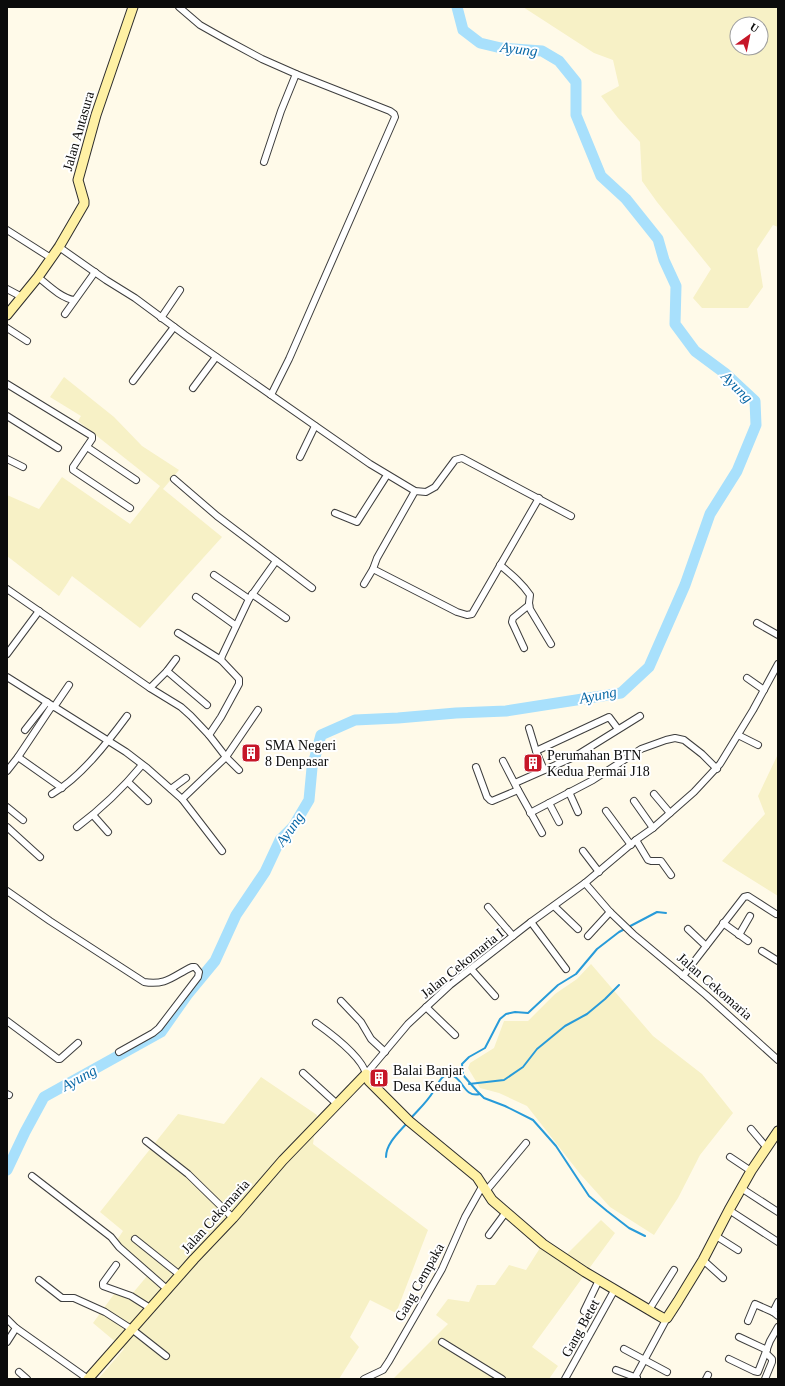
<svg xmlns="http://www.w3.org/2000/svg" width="785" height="1386" viewBox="0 0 785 1386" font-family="'Times New Roman',serif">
	<rect width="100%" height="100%" fill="#fffae9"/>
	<g fill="#f7f1c6" fill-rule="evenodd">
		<path d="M523,7H778V227L773,225L757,249L763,287L748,308H702L693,298L711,269L657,202L642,181L640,142L618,118L601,96L619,86L613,60L594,53ZM737,24H761V48H737Z"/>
		<path d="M64,377L114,417L142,446L179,470L163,489L222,537L140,628L72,576L59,596L7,556V495L39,509L62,477L130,524L160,486L78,421L81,416L50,397Z"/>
		<path d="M778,754V896L722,861L765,814L758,796Z"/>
		<path d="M591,964L653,1036L702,1074L733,1113L700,1155L678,1198L654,1235L610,1207L581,1175L527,1106L499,1093L480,1088L468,1068L470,1063L494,1048L504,1021H528L555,994L577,979Z"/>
		<path d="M261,1077L317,1115L313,1144L428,1230L396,1313L370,1300L350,1337L359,1347L339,1379H98L124,1349L93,1323L117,1290L132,1294L147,1276L115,1243L123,1231L100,1212L178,1114L224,1124Z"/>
		<path d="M601,1220L615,1233L532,1347L558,1366L549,1379H393L448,1324L436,1315L448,1299L469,1302L477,1285H495L509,1265L526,1270L540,1248L562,1259Z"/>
	</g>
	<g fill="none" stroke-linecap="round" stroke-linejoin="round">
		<g stroke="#289bd9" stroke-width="2">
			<path d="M469,1084L504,1080L523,1067L537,1049L565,1026L587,1014L605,999L619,985"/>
			<path d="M411,1118C418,1110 427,1102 433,1092C437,1087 438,1081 443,1077C445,1075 448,1074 451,1075C464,1078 463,1098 480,1094"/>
			<path d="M386,1157C386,1144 398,1133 407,1123"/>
			<path d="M645,1236L629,1228L607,1211L589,1196L556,1146L533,1120L505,1106L484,1098L477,1091L463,1075L462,1064L469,1057L485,1048L500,1019L506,1014L515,1012L528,1013L558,985L576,974L597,949L619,932L657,912L666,913"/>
		</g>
		<path stroke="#a8e0fc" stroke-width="11" d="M7,1170L25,1132L44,1097L161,1032L187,995L215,961L236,915L265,872L280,840L293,827L309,800L312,768L321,735L355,720L398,718L456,713L506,711L621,693L649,667L685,585L710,514L737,471L756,425L755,401L726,374L695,351L675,324L676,286L664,260L658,239L626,199L601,176L576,115V82L559,61L542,51L501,48L480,43L463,30L457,7"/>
		<g stroke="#3e3e3e" stroke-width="8">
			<g id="street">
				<path d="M179,7L200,25L223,38L262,59L296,74L390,111L394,114L395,117L289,359L271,395"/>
				<path d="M264,162L281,111L296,74"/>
				<path d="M7,230L51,258"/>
				<path d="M59,247L106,280L135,298L185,335L370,464L415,491L426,492L435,487L455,460L462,458L571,516"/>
				<path d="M38,277C48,285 61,298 74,300"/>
				<path d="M7,289L22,297"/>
				<path d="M65,314L95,272"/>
				<path d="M161,318L180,290"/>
				<path d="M7,328L27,341"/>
				<path d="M133,381L174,327"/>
				<path d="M7,384L92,436V439L73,467V470L130,508"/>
				<path d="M193,388L216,357"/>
				<path d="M7,416L58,448"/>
				<path d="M87,447L136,480"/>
				<path d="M300,457L315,426"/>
				<path d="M7,459L23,467"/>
				<path d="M174,479L217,516L312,588"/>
				<path d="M415,491L377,558L373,569L457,612L467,615L472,614L539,498"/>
				<path d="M335,513L357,522L387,475"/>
				<path d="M500,565C512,575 522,583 530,595L529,603L530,609L551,644"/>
				<path d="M214,575L249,599"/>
				<path d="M364,584L373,569"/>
				<path d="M7,589L150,688L181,707L191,716L209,735L221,717L239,684V679L221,660L222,656L249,599L276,561"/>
				<path d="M252,594L286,618"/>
				<path d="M196,597L235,625"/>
				<path d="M757,623L778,635"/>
				<path d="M178,633L221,660"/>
				<path d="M524,648L512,622L513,618L529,605"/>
				<path d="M7,654L39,611"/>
				<path d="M167,671L207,705"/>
				<path d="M7,677L126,752L147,768L182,799L222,851"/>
				<path d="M747,678L764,690"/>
				<path d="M150,688L167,671L176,659"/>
				<path d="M54,707L69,685"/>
				<path d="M529,728L536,751L544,770"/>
				<path d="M25,730L47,702"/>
				<path d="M738,735L758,745"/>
				<path d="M536,751L609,717L618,729"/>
				<path d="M18,757L62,788"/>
				<path d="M503,761L518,790L542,833"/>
				<path d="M476,767L487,797L490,800L492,801L518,790"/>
				<path d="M239,770L226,757L258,710"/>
				<path d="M7,771L18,757L52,706"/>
				<path d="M128,782L148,801"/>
				<path d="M515,783L574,757L640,716"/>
				<path d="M171,789L186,778"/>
				<path d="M569,792L578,812"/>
				<path d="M52,794C81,777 107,743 127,716"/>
				<path d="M654,794L670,813"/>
				<path d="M182,799L226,757L209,735"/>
				<path d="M634,801L653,828"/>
				<path d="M549,803L559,822"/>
				<path d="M7,807L23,820"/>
				<path d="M606,811L631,845"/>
				<path d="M530,813L593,780L641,749L666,740L675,738L684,740L702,754L717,769"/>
				<path d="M93,815L108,832"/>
				<path d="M7,827L40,857"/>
				<path d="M77,827C101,809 123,788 142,765"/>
				<path d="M636,840L648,860L651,861H661L671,875"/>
				<path d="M583,851L599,872"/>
				<path d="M585,883L610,912L633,934L706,995L778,1060"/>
				<path d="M7,891L50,921L144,982C167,986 174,975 192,967H195L199,972L198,977L159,1028L153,1033L119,1052"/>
				<path d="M554,906L578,929"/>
				<path d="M488,907L513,936"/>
				<path d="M531,922L566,969"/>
				<path d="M723,923L748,941"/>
				<path d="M688,929L706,946"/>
				<path d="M739,935L750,916"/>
				<path d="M588,936L610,912"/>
				<path d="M762,951L778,961"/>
				<path d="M471,969L495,996"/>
				<path d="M683,976L744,897L748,896L776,914"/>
				<path d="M341,1001L361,1022L371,1039L385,1052"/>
				<path d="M426,1007L455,1035"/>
				<path d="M7,1021L58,1059H60L78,1043"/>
				<path d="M316,1023C330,1033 362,1057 366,1074"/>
				<path d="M303,1073L337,1104"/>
				<path d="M366,1074L408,1024L450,985L531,922L585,883L636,840L653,828L694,792L720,764L753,710L778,664"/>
				<path d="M7,1094L9,1095"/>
				<path d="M751,1129L767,1148"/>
				<path d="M146,1141L188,1174L233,1218"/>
				<path d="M730,1157L751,1171"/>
				<path d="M32,1176L111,1237L119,1247L168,1290"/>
				<path d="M741,1188L778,1212"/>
				<path d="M486,1191L526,1143"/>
				<path d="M729,1210L778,1242"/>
				<path d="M489,1235L506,1212"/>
				<path d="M716,1236L738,1250"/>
				<path d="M135,1239L180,1275"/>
				<path d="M703,1260L723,1278"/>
				<path d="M116,1265L103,1283V1286L131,1296L150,1308"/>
				<path d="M39,1280L62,1298H74L105,1312L133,1330L166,1356"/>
				<path d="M778,1302L773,1312L778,1316"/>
				<path d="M649,1310L674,1270"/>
				<path d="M584,1311L599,1280"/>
				<path d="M7,1319L16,1328L88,1379"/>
				<path d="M748,1321L755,1304L773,1312"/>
				<path d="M739,1337L767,1350"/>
				<path d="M7,1342L16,1328"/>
				<path d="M442,1342L502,1379"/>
				<path d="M624,1349L667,1372"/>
				<path d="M729,1359L754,1371L758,1372L770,1341L778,1327"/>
				<path d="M616,1370L637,1378"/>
				<path d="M19,1372L27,1379"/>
				<path d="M364,1379L383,1370L389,1361L442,1269L465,1217L483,1185"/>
				<path d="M565,1379L615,1289"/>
				<path d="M634,1379L667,1318"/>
				<path d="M706,1379L708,1375"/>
				<path d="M765,1379L772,1362V1359L766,1353"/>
			</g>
		</g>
		<g stroke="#2d2d2d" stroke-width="11">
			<g id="secondary">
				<path d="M7,315L38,277L59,247L84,204V201L78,180L96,115L133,7"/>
				<path d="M88,1379L194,1259L233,1218L283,1160L366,1074L369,1081L409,1121L477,1177L492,1200L543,1244L585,1272L656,1314L663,1318H667L678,1301L703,1260L729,1210L751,1171L778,1131"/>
			</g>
		</g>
		<use href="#street" stroke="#fff" stroke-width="6"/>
		<use href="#secondary" stroke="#fff1a4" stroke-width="9"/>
	</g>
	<defs>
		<g id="building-square" transform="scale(1)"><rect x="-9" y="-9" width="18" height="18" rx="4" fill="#c61728" stroke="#fff"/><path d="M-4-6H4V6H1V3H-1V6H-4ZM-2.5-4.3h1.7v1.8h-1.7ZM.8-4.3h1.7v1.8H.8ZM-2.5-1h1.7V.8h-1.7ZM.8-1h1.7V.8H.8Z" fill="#fff"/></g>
	</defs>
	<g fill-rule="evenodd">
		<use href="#building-square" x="251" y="753"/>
		<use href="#building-square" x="533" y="763"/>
		<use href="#building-square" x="379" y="1078"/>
	</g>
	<g text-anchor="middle" stroke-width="4" stroke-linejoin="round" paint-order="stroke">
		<g font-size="14" fill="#0b0b0b" stroke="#fff">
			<text transform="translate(78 131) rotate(-74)" y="5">Jalan Antasura</text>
			<text transform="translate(462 963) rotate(-39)" y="5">Jalan Cekomaria I</text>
			<text transform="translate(715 986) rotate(41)" y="5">Jalan Cekomaria</text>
			<text transform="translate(215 1216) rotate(-48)" y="5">Jalan Cekomaria</text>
			<text transform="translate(419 1282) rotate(-61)" y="5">Gang Cempaka</text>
			<text transform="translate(580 1328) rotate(-61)" y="5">Gang Betet</text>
		</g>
		<g font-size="14" fill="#0b0b0b" stroke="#fff" text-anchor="start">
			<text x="265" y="750">SMA Negeri<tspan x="265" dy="16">8 Denpasar</tspan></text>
			<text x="547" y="760">Perumahan BTN<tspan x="547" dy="16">Kedua Permai J18</tspan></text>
			<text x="393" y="1075">Balai Banjar<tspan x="393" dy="16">Desa Kedua</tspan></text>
		</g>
		<g font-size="15" font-style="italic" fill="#0a69a7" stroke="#fff">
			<text transform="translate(519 49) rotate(7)" y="5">Ayung</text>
			<text transform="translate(737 387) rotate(45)" y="5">Ayung</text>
			<text transform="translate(598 695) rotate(-11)" y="5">Ayung</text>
			<text transform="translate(290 829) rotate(-55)" y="5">Ayung</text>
			<text transform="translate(79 1078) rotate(-29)" y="5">Ayung</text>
		</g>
	</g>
	<rect width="785" height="1386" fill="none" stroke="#0b0b0b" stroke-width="16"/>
	<g transform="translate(749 36) rotate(33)"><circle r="19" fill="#ffffff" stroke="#9d9d9d"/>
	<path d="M0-3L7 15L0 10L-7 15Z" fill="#c61728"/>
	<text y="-6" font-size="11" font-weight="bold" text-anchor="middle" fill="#0b0b0b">U</text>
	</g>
</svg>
